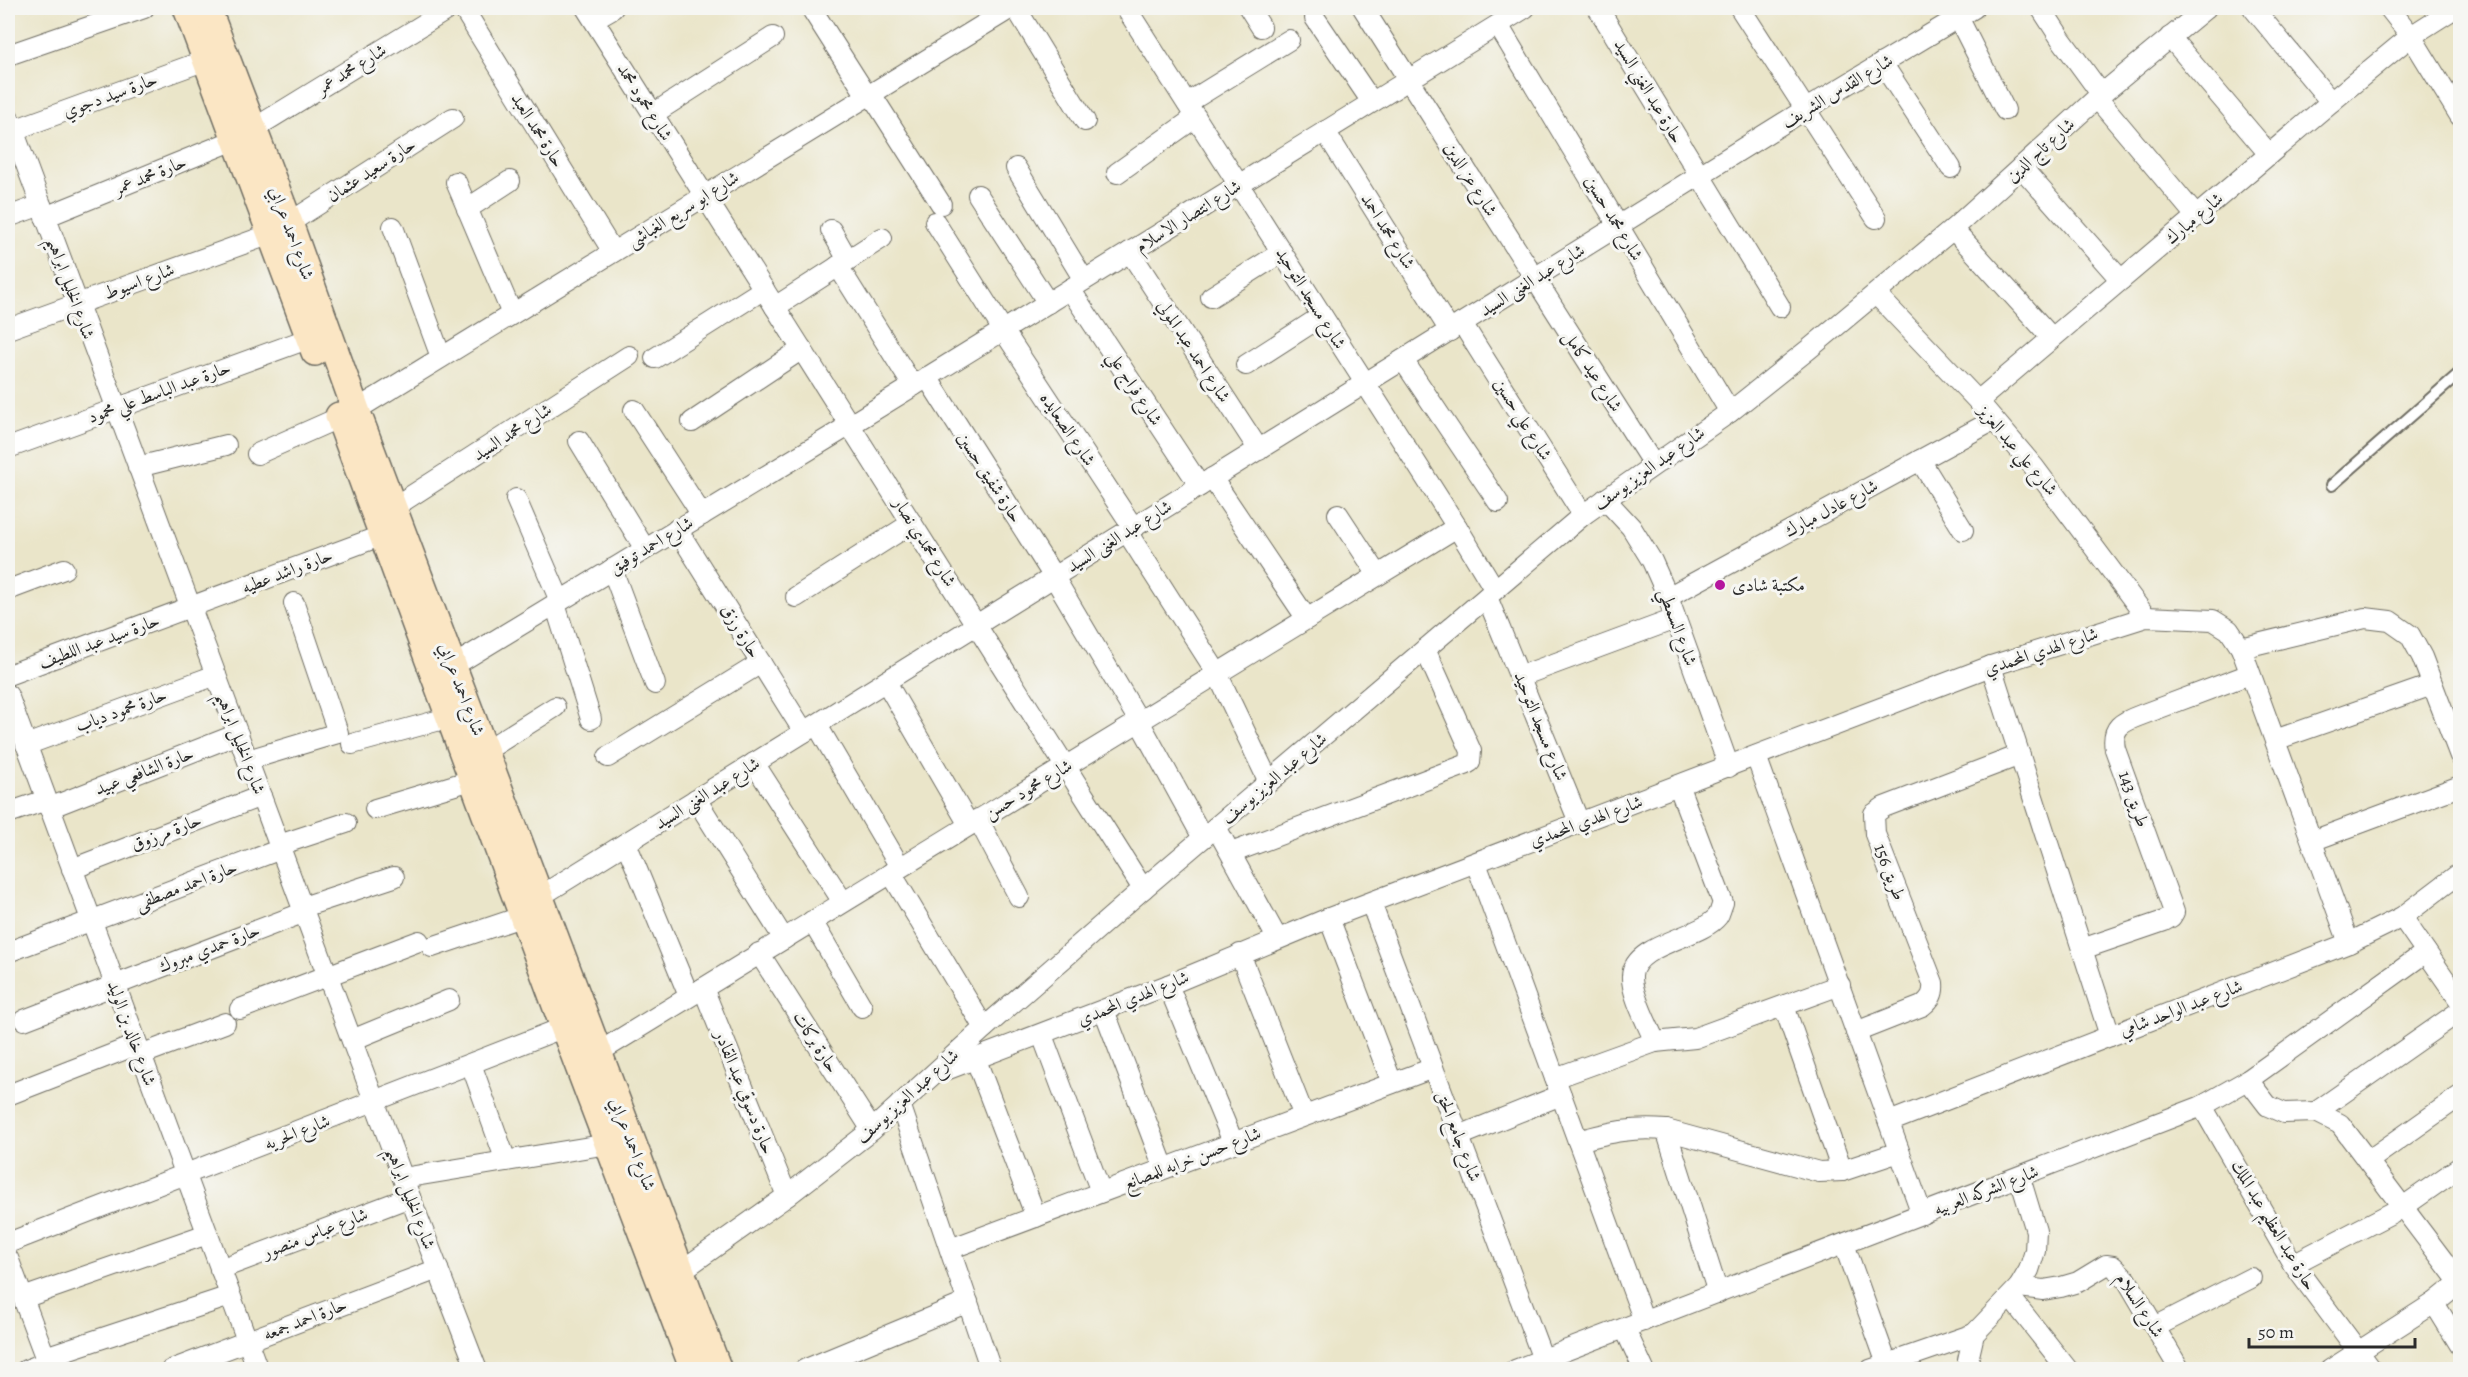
<svg xmlns="http://www.w3.org/2000/svg" width="2468" height="1377" viewBox="0 0 2468 1377" font-family="Alegreya,Amiri,serif">
	<rect width="100%" height="100%" fill="#f6f6f2"/>
	<filter id="ink" filterUnits="userSpaceOnUse"><feTurbulence type="fractalNoise" baseFrequency=".0167" numOctaves="2"/><feDisplacementMap in="SourceGraphic" scale="12" xChannelSelector="R" yChannelSelector="G"/><feConvolveMatrix kernelMatrix="1 2 1 2 8 2 1 2 1" color-interpolation-filters="sRGB"/></filter>
	<filter id="wash" filterUnits="userSpaceOnUse"><feTurbulence type="fractalNoise" baseFrequency=".008" numOctaves="4" result="noise"/><feDisplacementMap in="SourceGraphic" scale="24" xChannelSelector="R" yChannelSelector="G"/><feGaussianBlur stdDeviation="1.35" result="paint"/><feColorMatrix in="noise" values="0 0 0 0 0 0 0 0 0 0 0 0 0 0 0 0 0 1.4 0 .05"/><feComposite in="paint" operator="in"/></filter>
	<g filter="url(#wash)">
		<rect width="100%" height="100%" fill="#eae5c9"/>
	</g>
	<g filter="url(#ink)">
		<g fill="none" stroke-linecap="round" stroke-linejoin="round">
			<g stroke="#6e6c62" stroke-width="14">
				<path id="lane" d="M2332,485L2460,373"/>
			</g>
			<g stroke="#6e6c62" stroke-width="22">
				<g id="street">
					<path d="M463,8L613,252"/>
					<path d="M586,8L1143,889"/>
					<path d="M811,8L867,96"/>
					<path d="M1016,8L1085,121"/>
					<path d="M1126,8L1457,527L1495,590"/>
					<path d="M1249,8L1261,27"/>
					<path d="M1363,8L1653,464"/>
					<path d="M1598,8L1780,307"/>
					<path d="M1740,8L1876,218"/>
					<path d="M2041,8L2061,39L2102,95"/>
					<path d="M2253,8L2331,102"/>
					<path d="M2389,8L2411,36L2460,116"/>
					<path d="M1958,17L2005,110"/>
					<path d="M1315,18L1372,102"/>
					<path d="M594,19L613,8"/>
					<path d="M1498,25L1730,412"/>
					<path d="M2170,37L2269,154"/>
					<path d="M8,55L144,8"/>
					<path d="M1882,63L1951,168"/>
					<path d="M871,94L941,204"/>
					<path d="M2097,98L2196,216"/>
					<path d="M1187,103L1289,40"/>
					<path d="M653,114L773,37"/>
					<path d="M8,116L410,1197L477,1370"/>
					<path d="M1325,131L1450,331"/>
					<path d="M8,132L206,60"/>
					<path d="M2021,167L2121,280"/>
					<path d="M1016,168L1084,280"/>
					<path d="M1117,173L1196,117"/>
					<path d="M456,182L512,314"/>
					<path d="M978,195L1048,303"/>
					<path d="M467,209L510,181"/>
					<path d="M8,217L41,205"/>
					<path d="M45,217L237,139L450,8"/>
					<path d="M935,222L1003,330L1133,527"/>
					<path d="M289,223L453,118"/>
					<path d="M393,227L441,357"/>
					<path d="M1953,229L2052,338"/>
					<path d="M831,230L848,260"/>
					<path d="M1130,252L1259,450"/>
					<path d="M838,266L913,386"/>
					<path d="M1070,289L1200,486"/>
					<path d="M1876,294L1978,401L2034,467L2146,617"/>
					<path d="M1211,297L1282,252"/>
					<path d="M775,307L882,238"/>
					<path d="M1462,323L1583,515"/>
					<path d="M8,329L271,234"/>
					<path d="M655,358L764,289"/>
					<path d="M1403,360L1498,502"/>
					<path d="M1246,365L1322,316"/>
					<path d="M927,377L1054,577L1139,721L1203,838"/>
					<path d="M1978,401L2331,102L2411,36L2455,8"/>
					<path d="M634,410L702,515"/>
					<path d="M692,422L802,349"/>
					<path d="M579,441L645,549"/>
					<path d="M8,448L310,338"/>
					<path d="M257,454L356,410L1011,8"/>
					<path d="M1920,460L1963,530"/>
					<path d="M138,467L226,445"/>
					<path d="M1212,478L1307,619"/>
					<path d="M516,499L560,601"/>
					<path d="M1605,499L1631,527L1652,561L1668,597L1729,767"/>
					<path d="M394,507L629,356"/>
					<path d="M1338,514L1378,575"/>
					<path d="M677,529L804,732"/>
					<path d="M1127,532L1217,673L1269,782"/>
					<path d="M612,569L655,684"/>
					<path d="M8,590L64,569"/>
					<path d="M796,597L912,523"/>
					<path d="M1487,597L1579,822"/>
					<path d="M1668,597L1994,420"/>
					<path d="M555,604L591,719"/>
					<path d="M2241,648L2365,618L2390,621L2410,635L2422,657L2460,756"/>
					<path d="M453,666L850,425L1525,8"/>
					<path d="M1991,666L2110,1036"/>
					<path d="M8,675L383,535"/>
					<path d="M1521,676L1675,619"/>
					<path d="M886,682L969,825"/>
					<path d="M8,695L258,1370"/>
					<path d="M817,725L900,867"/>
					<path d="M2275,740L2432,685"/>
					<path d="M352,744L462,714"/>
					<path d="M26,745L216,675"/>
					<path d="M485,751L555,707"/>
					<path d="M1756,756L1922,1214"/>
					<path d="M608,757L761,663"/>
					<path d="M248,760L338,733L294,603"/>
					<path d="M754,763L843,902"/>
					<path d="M696,799L784,939"/>
					<path d="M49,808L238,734"/>
					<path d="M375,809L485,776"/>
					<path d="M8,813L46,800"/>
					<path d="M978,819L1019,897"/>
					<path d="M1216,827L1277,938"/>
					<path d="M2312,841L2460,786"/>
					<path d="M626,843L689,996"/>
					<path d="M279,845L346,823"/>
					<path d="M1231,853L1465,765L1470,762L1471,751L1425,649"/>
					<path d="M1476,863L1644,1321"/>
					<path d="M72,869L261,796"/>
					<path d="M891,873L984,1028"/>
					<path d="M539,897L1806,109L1974,8"/>
					<path d="M1371,903L1547,1370"/>
					<path d="M303,907L394,877"/>
					<path d="M2402,917L2460,1001"/>
					<path d="M1329,918L1392,1083"/>
					<path d="M812,921L862,1007"/>
					<path d="M432,947L536,912"/>
					<path d="M2082,949L2164,921L2171,917L2174,912L2115,749C2111,727 2122,722 2141,715L2250,674"/>
					<path d="M8,952L281,849"/>
					<path d="M759,953L872,1130"/>
					<path d="M1240,954L1304,1116"/>
					<path d="M1168,985L1233,1142"/>
					<path d="M703,988L787,1196"/>
					<path d="M1784,1006L1842,1171"/>
					<path d="M240,1009L419,941"/>
					<path d="M1104,1010L1164,1168"/>
					<path d="M24,1020L305,912"/>
					<path d="M1856,1032L1922,1006C1931,999 1934,994 1933,983L1875,834L1874,814L1884,807L2020,755"/>
					<path d="M1042,1035L1101,1192"/>
					<path d="M352,1040L449,1000"/>
					<path d="M1655,1042C1648,1025 1631,994 1632,976C1634,943 1700,939 1718,916C1720,913 1721,907 1723,903L1679,787"/>
					<path d="M599,1052L1457,527"/>
					<path d="M140,1055L225,1023"/>
					<path d="M976,1060L1036,1217"/>
					<path d="M471,1064L506,1161"/>
					<path d="M938,1073L1168,985L1329,918L1991,666L2146,617L2213,620L2229,630L2241,648L2349,943"/>
					<path d="M1555,1078L1655,1042L1695,1038L1840,985"/>
					<path d="M2248,1080L2268,1106L2284,1113L2316,1112L2340,1124L2460,1283"/>
					<path d="M8,1095L136,1045"/>
					<path d="M900,1104L991,1370"/>
					<path d="M2202,1106L2293,1264L2372,1370"/>
					<path d="M2316,1112L2460,1011"/>
					<path d="M1889,1122L2349,943L2402,917L2460,873"/>
					<path d="M1666,1130L1718,1293"/>
					<path d="M1459,1136L1561,1095"/>
					<path d="M1578,1141C1611,1132 1632,1127 1666,1130L1819,1172L1842,1171L1899,1152"/>
					<path d="M2368,1161L2460,1096"/>
					<path d="M403,1178L608,1144"/>
					<path d="M8,1243L575,1023"/>
					<path d="M1844,1244L1887,1364"/>
					<path d="M950,1249L1433,1068"/>
					<path d="M8,1258L50,1370"/>
					<path d="M2293,1264L2403,1207L2460,1167"/>
					<path d="M220,1269L410,1197"/>
					<path d="M681,1271L787,1196L872,1130L984,1028L1143,889L1583,515L1730,412L1809,349L1953,229L2097,98L2206,8"/>
					<path d="M2019,1287L2043,1290L2061,1287L2078,1282L2106,1265L2113,1266L2127,1280L2180,1370"/>
					<path d="M23,1298L207,1234"/>
					<path d="M2011,1298L2068,1370"/>
					<path d="M2434,1303L2460,1345"/>
					<path d="M2155,1327L2251,1278"/>
					<path d="M1625,1329L1644,1370"/>
					<path d="M45,1357L230,1296"/>
					<path d="M26,1370L47,1362"/>
					<path d="M171,1370L438,1269"/>
					<path d="M804,1370L968,1302"/>
					<path d="M1515,1370L2202,1106L2248,1080L2426,952"/>
					<path d="M1870,1370L1974,1334"/>
					<path d="M1973,1370L1968,1360L1974,1334L2019,1287L2029,1270L2035,1251L2036,1231L2020,1178"/>
					<path d="M2330,1370L2434,1303L2460,1282"/>
				</g>
			</g>
			<g stroke="#6e6c62" stroke-width="30">
				<g id="secondary">
					<path d="M187,8L315,352"/>
					<path d="M207,8L289,223L356,410L718,1370"/>
					<path d="M339,416L564,1027L694,1370"/>
				</g>
			</g>
			<use href="#lane" stroke="#fff" stroke-width="10"/>
			<use href="#street" stroke="#fff" stroke-width="20"/>
			<use href="#secondary" stroke="#fbe6c4" stroke-width="27"/>
		</g>
	</g>
	<circle fill="#b5179e" stroke="#f6f6f2" stroke-width="2" cx="1720" cy="585" r="6"/>
	<g text-anchor="middle" stroke-width="6" stroke-linejoin="round" paint-order="stroke">
		<g font-size="18" fill="#2b2b2b" stroke="#f6f6f2">
			<text transform="translate(351 69) rotate(-32)" y="6">شارع محمد عمر</text>
			<text transform="translate(1649 91) rotate(59)" y="6">حارة عبد الغني السيد</text>
			<text transform="translate(1837 91) rotate(-31)" y="6">شارع القدس الشريف</text>
			<text transform="translate(110 95) rotate(-20)" y="6">حارة سيد دجوي</text>
			<text transform="translate(645 102) rotate(58)" y="6">شارع محمود محمد</text>
			<text transform="translate(538 130) rotate(58)" y="6">حارة محمد العبد</text>
			<text transform="translate(2040 150) rotate(-42)" y="6">شارع تاج الدين</text>
			<text transform="translate(371 170) rotate(-33)" y="6">حارة سعيد عثمان</text>
			<text transform="translate(150 175) rotate(-22)" y="6">حارة محمد عمر</text>
			<text transform="translate(1471 179) rotate(58)" y="6">شارع عز الدين</text>
			<text transform="translate(683 209) rotate(-32)" y="6">شارع ابو سريع الغباشى</text>
			<text transform="translate(1188 216) rotate(-32)" y="6">شارع انتصار الاسلام</text>
			<text transform="translate(1614 218) rotate(59)" y="6">شارع محمد حسين</text>
			<text transform="translate(2194 218) rotate(-40)" y="6">شارع مبارك</text>
			<text transform="translate(1388 231) rotate(58)" y="6">شارع محمد احمد</text>
			<text transform="translate(292 233) rotate(70)" y="6">شارع احمد عرابي</text>
			<text transform="translate(1532 280) rotate(-32)" y="6">شارع عبد الغنى السيد</text>
			<text transform="translate(139 281) rotate(-20)" y="6">شارع اسيوط</text>
			<text transform="translate(71 288) rotate(70)" y="6">شارع الخليل ابراهيم</text>
			<text transform="translate(1311 298) rotate(58)" y="6">شارع مسجد التوحيد</text>
			<text transform="translate(1194 351) rotate(57)" y="6">شارع احمد عبد المولي</text>
			<text transform="translate(1593 371) rotate(57)" y="6">شارع عيد كامل</text>
			<text transform="translate(1135 388) rotate(57)" y="6">شارع فراج علي</text>
			<text transform="translate(159 392) rotate(-20)" y="6">حارة عبد الباسط علي محمود</text>
			<text transform="translate(1523 419) rotate(58)" y="6">شارع علي حسين</text>
			<text transform="translate(1068 429) rotate(56)" y="6">شارع الصعايده</text>
			<text transform="translate(512 432) rotate(-33)" y="6">شارع محمد السيد</text>
			<text transform="translate(2018 450) rotate(50)" y="6">شارع علي عبد العزيز</text>
			<text transform="translate(1649 468) rotate(-35)" y="6">شارع عبد العزيز يوسف</text>
			<text transform="translate(990 477) rotate(57)" y="6">حارة شفيق حسين</text>
			<text transform="translate(1831 508) rotate(-28)" y="6">شارع عادل مبارك</text>
			<text transform="translate(1119 536) rotate(-32)" y="6">شارع عبد الغنى السيد</text>
			<text transform="translate(925 542) rotate(58)" y="6">شارع محمدي نصار</text>
			<text transform="translate(651 545) rotate(-31)" y="6">شارع احمد توفيق</text>
			<text transform="translate(287 571) rotate(-21)" y="6">حارة راشد عطيه</text>
			<text transform="translate(1678 627) rotate(70)" y="6">شارع السمطي</text>
			<text transform="translate(741 631) rotate(58)" y="6">حارة رزق</text>
			<text transform="translate(99 641) rotate(-20)" y="6">حارة سيد عبد اللطيف</text>
			<text transform="translate(2041 651) rotate(-18)" y="6">شارع الهدي المحمدي</text>
			<text transform="translate(462 689) rotate(69)" y="6">شارع احمد عرابي</text>
			<text transform="translate(121 710) rotate(-20)" y="6">حارة محمود دياب</text>
			<text transform="translate(1541 726) rotate(68)" y="6">شارع مسجد التوحيد</text>
			<text transform="translate(241 743) rotate(69)" y="6">شارع الخليل ابراهيم</text>
			<text transform="translate(144 771) rotate(-21)" y="6">حارة الشافعي عبيد</text>
			<text transform="translate(1274 778) rotate(-40)" y="6">شارع عبد العزيز يوسف</text>
			<text transform="translate(1028 789) rotate(-31)" y="6">شارع محمود حسن</text>
			<text transform="translate(707 793) rotate(-32)" y="6">شارع عبد الغنى السيد</text>
			<text transform="translate(2134 799) rotate(70)" y="6">طريق 143</text>
			<text transform="translate(1586 821) rotate(-20)" y="6">شارع الهدي المحمدي</text>
			<text transform="translate(166 832) rotate(-21)" y="6">حارة مرزوق</text>
			<text transform="translate(1890 872) rotate(69)" y="6">طريق 156</text>
			<text transform="translate(186 885) rotate(-21)" y="6">حارة احمد مصطفى</text>
			<text transform="translate(209 948) rotate(-21)" y="6">حارة حمدي مبروك</text>
			<text transform="translate(1133 998) rotate(-22)" y="6">شارع الهدي المحمدي</text>
			<text transform="translate(2181 1008) rotate(-21)" y="6">شارع عبد الواحد شامي</text>
			<text transform="translate(132 1033) rotate(70)" y="6">شارع خالد بن الوليد</text>
			<text transform="translate(816 1042) rotate(57)" y="6">حارة بركات</text>
			<text transform="translate(745 1092) rotate(68)" y="6">حارة دسوقي عبد القادر</text>
			<text transform="translate(907 1096) rotate(-42)" y="6">شارع عبد العزيز يوسف</text>
			<text transform="translate(297 1132) rotate(-21)" y="6">شارع الحريه</text>
			<text transform="translate(1459 1136) rotate(69)" y="6">شارع جامع الحق</text>
			<text transform="translate(633 1144) rotate(69)" y="6">شارع احمد عرابي</text>
			<text transform="translate(1192 1158) rotate(-21)" y="6">شارع حسن خرابه للمصانع</text>
			<text transform="translate(1986 1190) rotate(-21)" y="6">شارع الشركه العربيه</text>
			<text transform="translate(411 1198) rotate(69)" y="6">شارع الخليل ابراهيم</text>
			<text transform="translate(2274 1225) rotate(59)" y="6">حارة عبد العظيم عبد الملك</text>
			<text transform="translate(315 1233) rotate(-21)" y="6">شارع عباس منصور</text>
			<text transform="translate(2140 1305) rotate(57)" y="6">شارع السلام</text>
			<text transform="translate(305 1319) rotate(-21)" y="6">حارة احمد جمعه</text>
		</g>
		<g font-size="18" fill="#2b2b2b" stroke="#f6f6f2" text-anchor="start">
			<text x="1732" y="591">مكتبة شادى</text>
		</g>
	</g>
	<rect width="2468" height="1377" fill="none" stroke="#f6f6f2" stroke-width="30"/>
	<path d="M2249 1338v9h166v-9" fill="none" stroke="#2b2b2b" stroke-width="3"/>
	<text x="2258" y="1338" font-size="18" fill="#2b2b2b" stroke="#f6f6f2" stroke-width="4.5" paint-order="stroke">50 m</text>
</svg>
